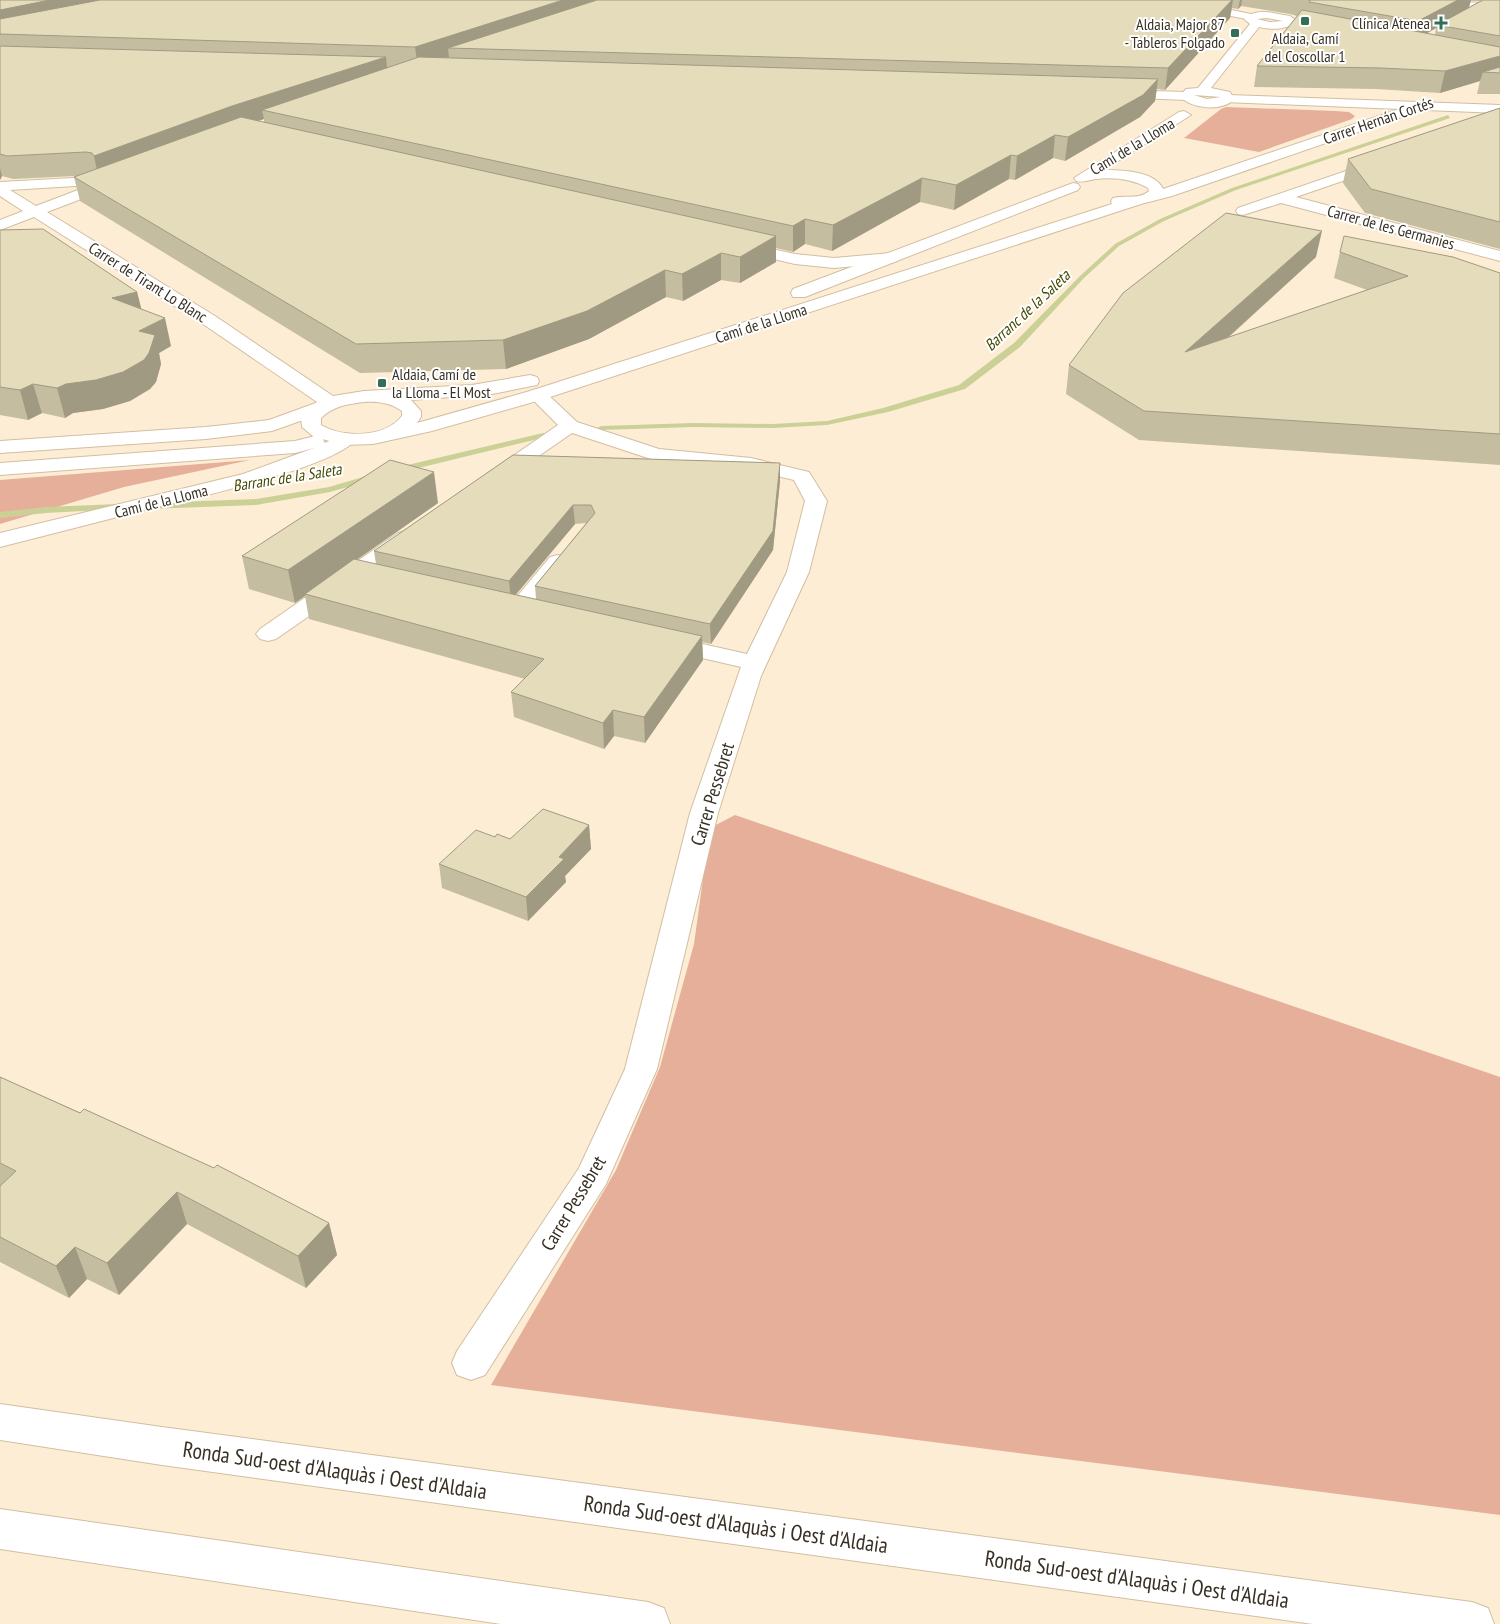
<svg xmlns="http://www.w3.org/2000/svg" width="1500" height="1624" viewBox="0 0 1500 1624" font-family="'PT Sans Narrow',sans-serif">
	<rect width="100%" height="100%" fill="#feedd5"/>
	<g fill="#e6af9a">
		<path d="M1226,107L1335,111L1349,112L1355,116L1352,119L1259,152L1184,138L1221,109Z"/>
		<path d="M250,460L124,487L0,524V480Z"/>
		<path d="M735,815L1500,1077V1515L491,1385L616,1170L660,1067L694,944L710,828Z"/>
	</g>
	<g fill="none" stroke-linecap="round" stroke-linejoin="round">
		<g fill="#cbd196" fill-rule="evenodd">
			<path d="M1448,115L1450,118L1236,190L1164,221L1119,246L1084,278L1020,347L965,389L888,412L827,425L773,428L693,427L601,430L597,428L601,426L693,423L773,424L827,421L883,408L959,385L1014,343L1080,276L1115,244L1160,219L1232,188Z"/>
			<path d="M543,433H546V437L398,473L394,470L395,468Z"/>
			<path d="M373,474L376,475V479L330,492L256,505L149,509L145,506L149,503L256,499L329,487Z"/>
			<path d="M118,504L122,507L121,509L46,513L0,518V512L46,507Z"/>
		</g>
		<g stroke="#d2bea1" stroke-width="2">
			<g id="street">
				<path d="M1161,0H1182L1251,14L1256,17L1251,20L1166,3Z"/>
				<path d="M1367,0H1431L1500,4V10L1372,3Z"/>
				<path d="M1118,90L1186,92L1192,96L1186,100L1114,97L1112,94L1114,91Z"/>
				<path d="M1228,95L1500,105V113L1224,102L1222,99L1224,96Z"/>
				<path d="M1378,160L1383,161L1385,164L1383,167L1296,197L1500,251V261L1281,203L1243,215L1238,214L1236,211L1238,208Z"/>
				<path d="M92,177L97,178L98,183L113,178L118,179L120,182L118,185L47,212L215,316L218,320L215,324L209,325L203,324L34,217L0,230V220L23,211L0,196V182ZM91,185L36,206L10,190Z"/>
				<path d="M741,242L795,254L834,258L891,253L897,255L899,258L897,261L891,263L834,268L795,264L735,250L733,247L735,244Z"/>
				<path d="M537,389L544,391L577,422L659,449L751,458L809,472L827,501L809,572L761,676L718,813L657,1069L606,1184L485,1375L471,1380L457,1375L452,1363L457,1351L579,1168L625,1069L690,813L741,667L659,648L655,643L659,638L667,636L747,654L787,572L805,501L794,480L751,470L657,461L572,433L504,480L497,482L490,480L487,476L490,472L558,425L528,395L530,391Z"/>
				<path d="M324,400L331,402L334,406L331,410L272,431L206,439L0,453V441L206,427L269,420Z"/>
				<path d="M346,433L353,435L356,439C336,468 177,502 137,512C91,524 46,535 0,547V533L243,474L314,448L295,453L0,475V463L295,441L315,436L322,438L325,443Z"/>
				<path d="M406,531L414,533L417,538L414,543L276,639L268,641L260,639L256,634L260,629L398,533Z"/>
				<path d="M558,555L566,557L569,562L566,567L526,615L518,617L510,615L506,610L510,605L550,557Z"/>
			</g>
		</g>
		<g stroke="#d2bea1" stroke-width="2">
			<g id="secondary">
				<path d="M1267,12L1290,16L1297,21C1288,30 1271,30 1259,27L1211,88L1230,92L1234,99C1223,112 1190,109 1180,96L1186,89L1198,88L1250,24L1244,19C1250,12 1259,12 1267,12ZM1267,18L1283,21L1270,22L1257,19ZM1194,95L1221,97L1207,99Z"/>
				<path d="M1417,103L1422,104L1423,107L1422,110L1172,196L1141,204L544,399L432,431L373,444L345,445L314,437L302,427L301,417L317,402L203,324L200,320L203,316L209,315L215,316L333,396L364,391L472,385L530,375L537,377L539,381L537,385L492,394L411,400L421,411V417L417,423L530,391L1112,204L1111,201L1113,198C1125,195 1139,200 1149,191L1148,188C1132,179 1114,177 1096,179C1089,180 1083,183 1076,181L1074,178L1179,112L1184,111L1191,115L1104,170C1122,170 1155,171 1163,189ZM364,402C377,401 391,403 402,411V416C385,438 343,438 321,425V418C333,406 348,404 364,402Z"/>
				<path d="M1073,183L1078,184L1080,187L1078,190L805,297H793L791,293L793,289Z"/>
				<path d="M0,1404L162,1427L1472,1602L1488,1608L1494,1624H1313L162,1465L0,1440Z"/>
				<path d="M0,1509L648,1602L664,1608L670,1624H501L0,1549Z"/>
			</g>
		</g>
		<use href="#street" fill="#fff" fill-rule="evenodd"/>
		<use href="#secondary" fill="#fff" fill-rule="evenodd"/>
	</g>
	<g fill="#c4bda0" fill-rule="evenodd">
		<path d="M0,0H1500V94H1477L1480,81L1440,93L1376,89L1254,87L1257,66L1297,16L1290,14L1241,6L1238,9L1232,8L1230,18L1165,90L1157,89L1155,101L1140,117L1065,161L1053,158L1015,180L1009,179L954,210L920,202L832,251L805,244L793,252L776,248V262L740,283L721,280L683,301L666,297L589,339L506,369L360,373L80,201L74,177L76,176L13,179L2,176L0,180ZM1471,1H1480L1469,7ZM1436,28L1435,35L1427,33ZM264,119V122L258,121Z"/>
		<path d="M1500,108V249L1365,213L1343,183L1348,159Z"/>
		<path d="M0,230L137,292L141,309L171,346L159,353L161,364L156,382L150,389L130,401L103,409L73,413L65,418L42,413L28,420L0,415Z"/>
		<path d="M1340,252L1500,273V465L1139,440L1066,394L1069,365L1316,257L1228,338L1367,290L1334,278Z"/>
		<path d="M513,455L780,463V481L773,550L711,644L702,642L703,660L645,743L614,736L604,749L514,717L511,692L525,679L309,619L305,596L295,603L249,589L242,556L438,503L357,560L376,564L374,551ZM586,523L535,586L536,599L516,595L575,524Z"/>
		<path d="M589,825L591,849L565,876L566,882L528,921L442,888L439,864L495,837L510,839Z"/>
		<path d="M0,1077L329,1223L337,1255L306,1288L187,1224L119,1295L87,1279L69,1298L0,1262Z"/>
	</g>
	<g fill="#a09a82">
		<path d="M50,0H150L0,30V10Z"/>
		<path d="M563,0H622L448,48L449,57L418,67L415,47Z"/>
		<path d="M1232,0H1233L1230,18L1165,90L1168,68Z"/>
		<path d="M1240,0H1242L1241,6L1238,9Z"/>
		<path d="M1458,0H1471L1468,10L1437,25L1436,28L1414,41L1418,21Z"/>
		<path d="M1500,56V67L1483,72L1480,81L1440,93L1445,71Z"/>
		<path d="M386,57L388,78L262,110L264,119L236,128L99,180L94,156L232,106Z"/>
		<path d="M1158,79L1155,101L1140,117L1065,161L1068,137Z"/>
		<path d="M1055,135L1053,158L1015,180L1017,156Z"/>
		<path d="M1011,155L1009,179L954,210L956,185Z"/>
		<path d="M0,168L2,176L0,180Z"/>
		<path d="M922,178L920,202L832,251L833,225Z"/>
		<path d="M805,219V244L793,252V226Z"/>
		<path d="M1322,231L1316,257L1181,380L1185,352Z"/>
		<path d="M776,236V262L740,283V257Z"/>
		<path d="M721,253V280L683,301L682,274Z"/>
		<path d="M665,270L666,297L589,339L506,369L503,340Z"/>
		<path d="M137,292L144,319L112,298Z"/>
		<path d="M165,318L171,346L159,353L161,364L156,382L150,389L130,401L103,409L73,413L65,418L57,388L66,384L139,331Z"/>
		<path d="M33,384L42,413L28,420L20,390Z"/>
		<path d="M780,463V481L773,550L711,644L710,624Z"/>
		<path d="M434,472L438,503L306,595L305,594V596L295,603L288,570Z"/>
		<path d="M573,505L575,524L511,600L509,581Z"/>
		<path d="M702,636L703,660L645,743L644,717Z"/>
		<path d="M613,710L614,736L604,749L603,723Z"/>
		<path d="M589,825L591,849L565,876L566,882L528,921L526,897L559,857Z"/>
		<path d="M177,1192L187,1224L119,1295L107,1263Z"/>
		<path d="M329,1223L337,1255L306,1288L298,1256Z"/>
		<path d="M75,1247L87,1279L69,1298L56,1266Z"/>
	</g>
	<g fill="#e4dcba" stroke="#a09a82">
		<path d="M0,0H50L0,10Z"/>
		<path d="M100,0H563L415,47L0,34V19Z"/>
		<path d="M597,0H1232L1168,68L448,48Z"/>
		<path d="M1309,0H1458L1418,21L1309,2L1310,0Z"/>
		<path d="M1483,0H1500V36L1437,25Z"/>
		<path d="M1302,10L1500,47V56L1445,71L1381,68L1257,66Z"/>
		<path d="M0,46L386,57L232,106L94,156L92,153L86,152L7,156L0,154Z"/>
		<path d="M419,57L1158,79L1143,95L1068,137L1055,135L1017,156L1011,155L956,185L922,178L833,225L805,219L793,226L262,110Z"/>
		<path d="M1500,67V73L1483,72Z"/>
		<path d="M1500,108V222L1371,189L1348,159Z"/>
		<path d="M241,117L776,236L740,257L721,253L682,274L665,270L587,311L503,340L356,344L74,177Z"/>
		<path d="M1226,213L1322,231L1185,352L1408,276L1340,252L1344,236L1453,257L1500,273V434L1144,411L1069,365L1123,293Z"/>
		<path d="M43,229L137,292L112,298L165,318L139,331L155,335L149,353L144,360L123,372L96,380L66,384L57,388L33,384L20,390L0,387V230Z"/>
		<path d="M513,455L780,463L773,531L710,624L535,586L595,513L591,505H573L509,581L374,551Z"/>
		<path d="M390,460L434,472L288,570L242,556Z"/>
		<path d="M354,559L702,636L644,717L613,710L603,723L511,692L544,659L305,594Z"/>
		<path d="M543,809L589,825L559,857L564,859L526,897L439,864L476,830L495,837L497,834L510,839Z"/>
		<path d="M0,1077L80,1113L84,1109L214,1168L217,1165L329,1223L298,1256L177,1192L107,1263L75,1247L56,1266L0,1237V1186L16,1171L0,1163Z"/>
	</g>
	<g fill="#326e58" stroke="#fff" stroke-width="2">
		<rect x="1300" y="16" width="10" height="10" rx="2.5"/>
		<path d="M1438.5 15.5h5v5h5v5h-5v5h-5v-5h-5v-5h5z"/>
		<rect x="1230" y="28" width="10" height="10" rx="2.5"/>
		<rect x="377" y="378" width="10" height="10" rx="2.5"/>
	</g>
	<g text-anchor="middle" stroke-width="4" stroke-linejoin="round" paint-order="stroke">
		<g font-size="16" fill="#383024" stroke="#fff" text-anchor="end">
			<text x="1430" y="29">Clínica Atenea</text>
			<text x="1225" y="30">Aldaia, Major 87<tspan x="1225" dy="18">- Tableros Folgado</tspan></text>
			<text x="1305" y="44" text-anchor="middle">Aldaia, Camí<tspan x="1305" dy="18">del Coscollar 1</tspan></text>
			<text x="392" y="380" text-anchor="start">Aldaia, Camí de<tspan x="392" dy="18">la Lloma - El Most</tspan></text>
		</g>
		<g font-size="16" fill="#383024" stroke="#fff">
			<text transform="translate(1378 120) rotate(-19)" y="6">Carrer Hernán Cortés</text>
			<text transform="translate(1132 146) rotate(-31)" y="6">Camí de la Lloma</text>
			<text transform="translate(1391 227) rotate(15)" y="6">Carrer de les Germanies</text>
			<text transform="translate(148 282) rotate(32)" y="6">Carrer de Tirant Lo Blanc</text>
			<text transform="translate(761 323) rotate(-18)" y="6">Camí de la Lloma</text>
			<text transform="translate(161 501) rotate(-14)" y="6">Camí de la Lloma</text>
		</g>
		<g font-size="16" font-style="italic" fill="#464a02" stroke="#fff">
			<text transform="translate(1027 310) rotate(-43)" y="6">Barranc de la Saleta</text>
			<text transform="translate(287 477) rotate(-9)" y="6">Barranc de la Saleta</text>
		</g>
		<g font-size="19" fill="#383024" stroke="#fff">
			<text transform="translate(712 794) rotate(-73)" y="7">Carrer Pessebret</text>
			<text transform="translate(573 1203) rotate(-59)" y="7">Carrer Pessebret</text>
		</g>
		<g font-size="22" fill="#383024" stroke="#fff">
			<text transform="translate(335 1470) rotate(8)" y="8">Ronda Sud-oest d'Alaquàs i Oest d'Aldaia</text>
			<text transform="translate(736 1524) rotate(8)" y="8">Ronda Sud-oest d'Alaquàs i Oest d'Aldaia</text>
			<text transform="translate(1137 1579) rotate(8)" y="8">Ronda Sud-oest d'Alaquàs i Oest d'Aldaia</text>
		</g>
	</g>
</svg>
